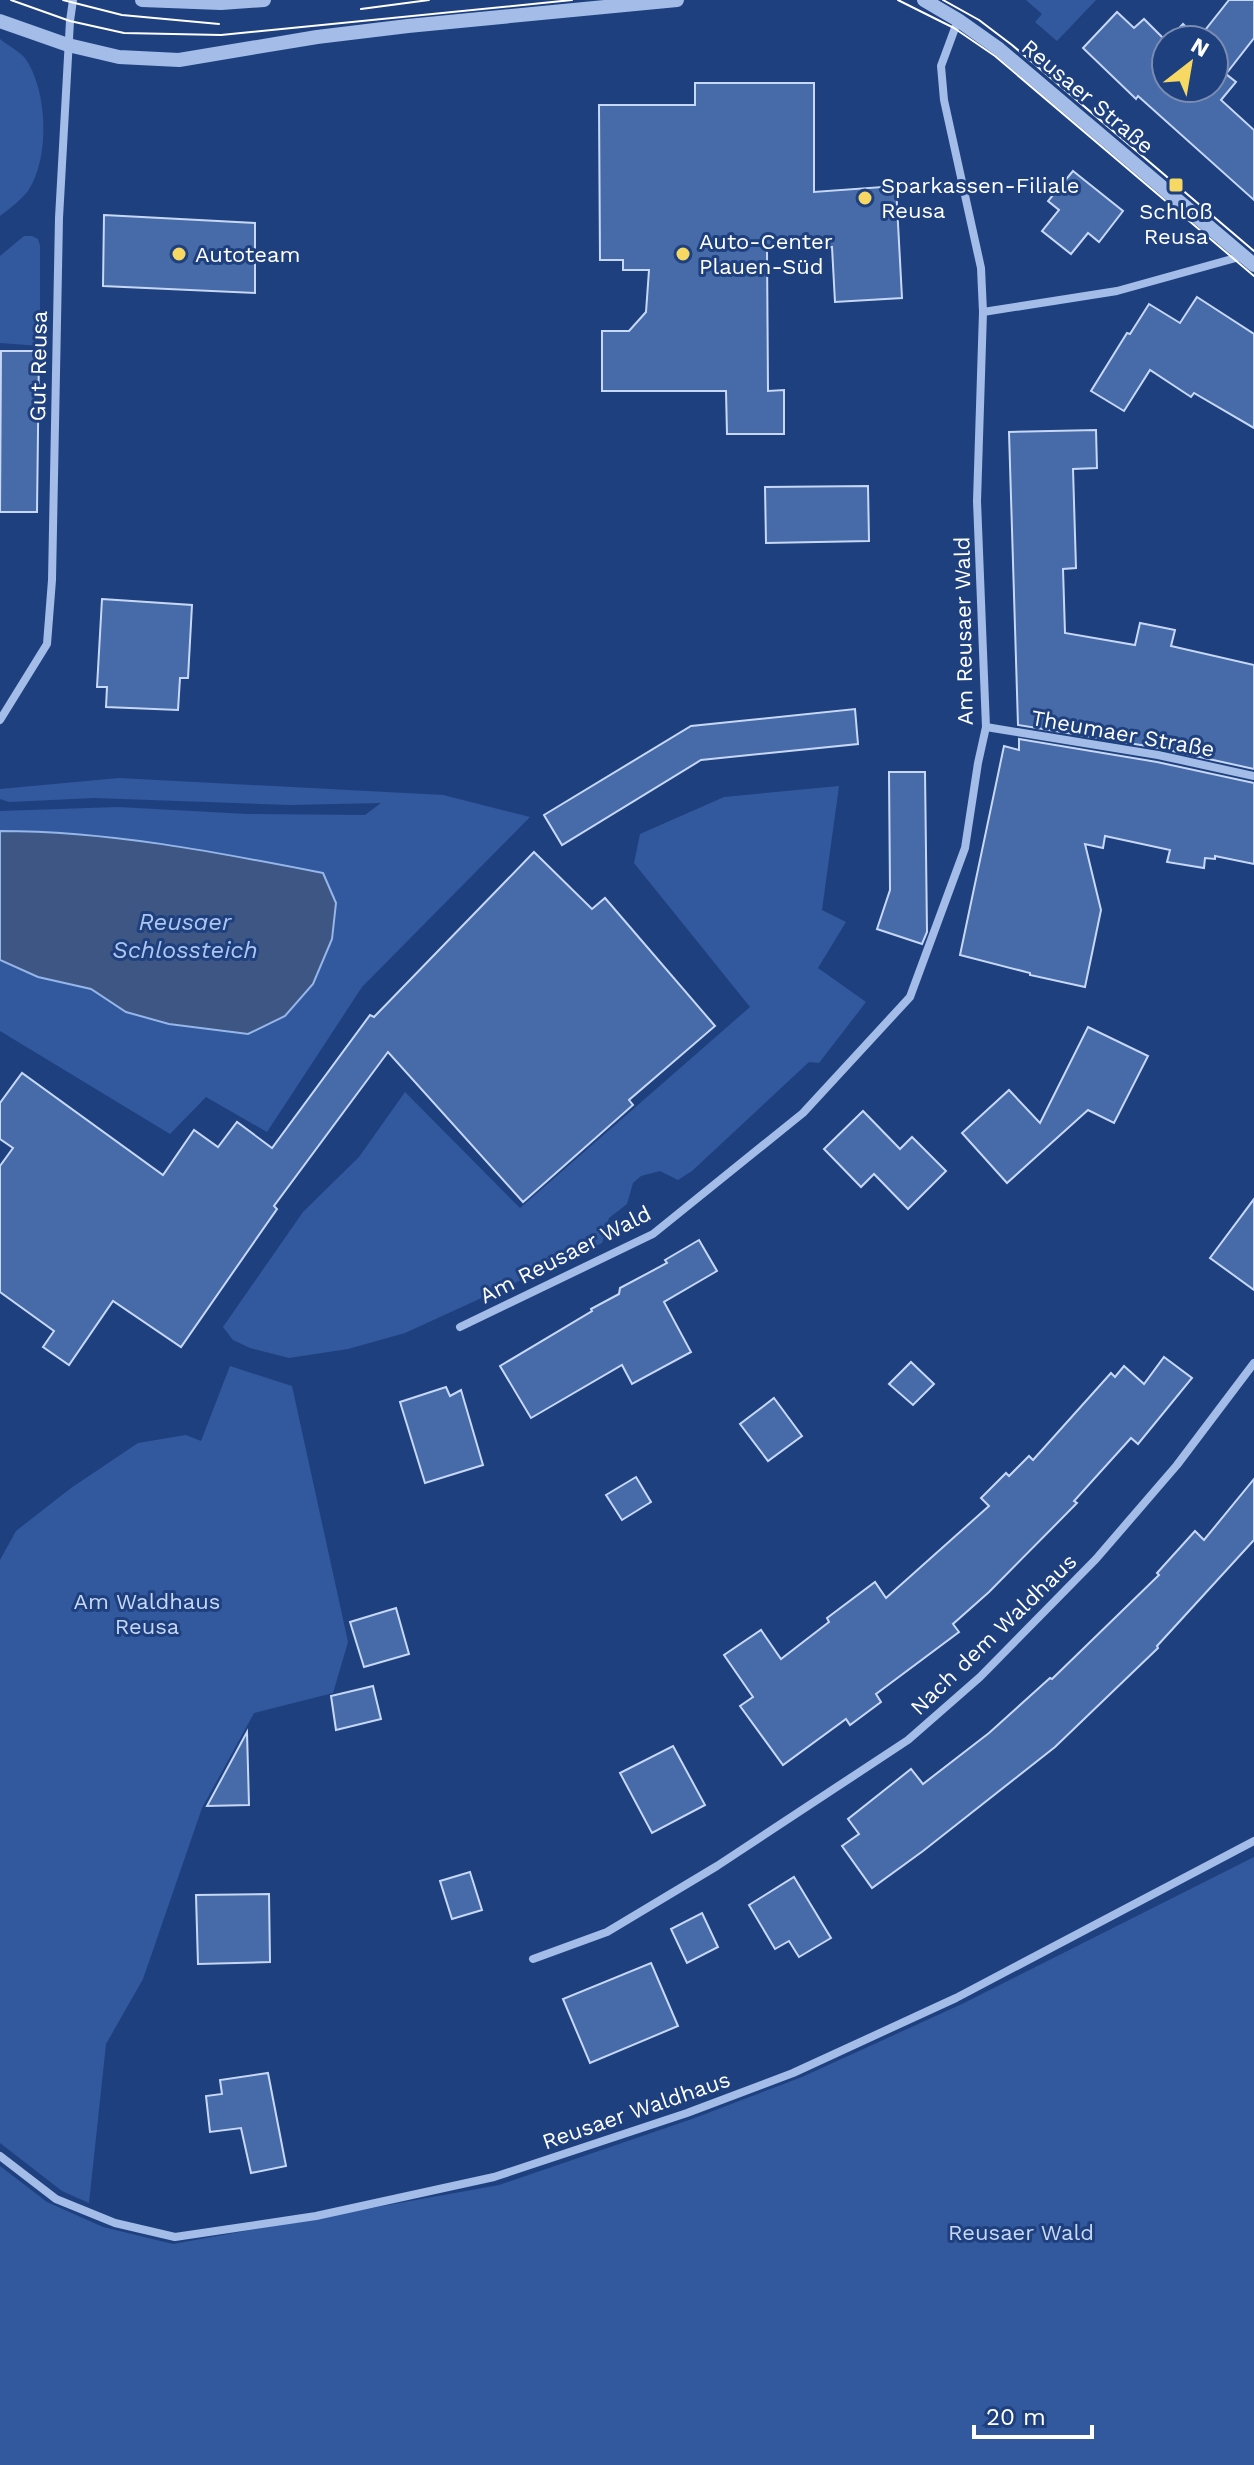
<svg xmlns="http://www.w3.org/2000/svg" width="1254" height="2465" viewBox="0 0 1254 2465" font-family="'Work Sans',sans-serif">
	<rect width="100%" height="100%" fill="#1f407f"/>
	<g fill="#32599d">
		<path d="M1026,0H1096L1057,41L1035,22L1042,14Z"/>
		<path d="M0,39C7,45 19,51 25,58C48,91 50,158 28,191C21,200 9,209 0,216Z"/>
		<path d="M24,236H32L38,239L40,246V346L0,343V256Z"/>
		<path d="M119,778L443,795L530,817L362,987L267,1132L206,1097L170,1134L0,1031V960L38,977L91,989L126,1012L285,1016L313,984L332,939L336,903L323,873C216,852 109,831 0,831V811L118,807L247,814L365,815L381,803L290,805L94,798L9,802L0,799V789Z"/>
		<path d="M839,786L822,910L846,922L818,968L866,1002L819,1063L809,1062L692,1171L678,1180L660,1171L641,1176L633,1183L627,1204L609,1218L602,1243L405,1333L348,1349L289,1358L250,1348L233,1340L223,1327L303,1212L359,1157L405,1092L520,1208L750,1007L634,863L640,834L724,797Z"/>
		<path d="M230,1366L292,1386L348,1642L333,1693L254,1713L202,1808L143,1979L106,2044L89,2203L62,2191L0,2143V1560L16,1531L71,1488L138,1443L186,1435L201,1441Z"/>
		<path d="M1254,1857V2465H0V2166L47,2202L103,2227L173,2244L499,2185L692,2119L802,2077L962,2004Z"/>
	</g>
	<path fill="#3d5684" stroke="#96b6e9" stroke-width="2" d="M0,831C109,831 216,852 323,873L336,903L332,939L313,984L285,1016L248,1034L169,1024L126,1012L91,989L38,977L0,960Z"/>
	<g fill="#476aa8" stroke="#c7d8f6" stroke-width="2">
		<path d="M1229,0H1254V38L1226,74L1236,82L1221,100L1254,130V200L1138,96L1136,99L1083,48L1117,12L1134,28L1144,19L1166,41V88H1214V40H1168L1183,24L1198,39Z"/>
		<path d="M695,83H814V192L896,186L902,298L835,302L832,247L767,248L768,391L784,390V434H727L726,391H602V331H629L646,312L649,270H623V260H600L599,105H695Z"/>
		<path d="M1073,171L1123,211L1099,242L1088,233L1071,254L1042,231L1059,210L1048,201Z"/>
		<path d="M104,215L255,223V293L103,286Z"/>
		<path d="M1197,297L1254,334V428L1194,393L1191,397L1150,370L1124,411L1091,391L1127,333L1130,334L1149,304L1180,323Z"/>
		<path d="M1,351H39L37,512H0Z"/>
		<path d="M1096,430L1097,468L1073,469L1076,568L1063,569L1065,633L1135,645L1140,623L1175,630L1171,646L1254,665V769L1159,748L1018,725L1009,432Z"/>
		<path d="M868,486L869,541L766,543L765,487Z"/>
		<path d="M102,599L192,605L188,678H180L178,710L106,707L107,687H97Z"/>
		<path d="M855,709L858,744L701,760L562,845L544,815L691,726Z"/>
		<path d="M1019,739L1157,762L1254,783V864L1215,856V859L1205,858L1204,868L1167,862L1170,850L1105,836L1103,848L1085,844L1101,910L1085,987L1030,975V973L960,955L1004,746L1019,750Z"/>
		<path d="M889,772H925L927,932L922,944L877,929L890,890Z"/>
		<path d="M534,852L592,909L605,898L715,1026L629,1100L633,1105L523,1202L388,1052L274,1206L277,1209L181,1347L113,1301L69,1365L43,1347L54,1331L0,1292V1166L13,1148L0,1139V1103L22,1073L163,1175L194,1130L218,1147L237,1122L272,1148L370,1015L374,1017Z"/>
		<path d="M1088,1027L1148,1056L1114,1123L1088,1110L1007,1183L962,1133L1009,1090L1040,1123Z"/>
		<path d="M863,1111L900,1149L912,1137L946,1171L908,1209L874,1174L861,1187L824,1149Z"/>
		<path d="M1254,1199V1290L1210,1258Z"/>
		<path d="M699,1240L717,1271L664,1302L691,1352L632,1384L622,1365L531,1418L500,1366L592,1311L591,1309L619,1294L620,1288L667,1263L665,1260Z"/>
		<path d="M1164,1357L1192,1378L1138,1444L1131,1438L1074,1501L1077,1503L989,1592L953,1624L959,1632L876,1694L881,1702L850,1725L846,1719L783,1765L740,1706L753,1697L724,1655L761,1630L781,1659L829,1622L827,1618L875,1582L886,1598L989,1506L981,1498L1006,1473L1009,1476L1029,1456L1033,1460L1111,1373L1115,1377L1124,1366L1144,1384Z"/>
		<path d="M911,1362L934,1384L913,1405L889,1384Z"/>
		<path d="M446,1387L450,1396L461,1390L483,1465L425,1483L400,1402Z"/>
		<path d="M774,1398L802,1436L768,1461L740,1424Z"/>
		<path d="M636,1477L651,1502L622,1520L606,1495Z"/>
		<path d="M1254,1479V1540L1157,1646L1158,1648L1055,1747L923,1851L872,1888L842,1846L859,1834L848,1819L911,1769L923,1784L989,1733L1050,1678L1052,1679L1159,1575L1157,1573L1195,1531L1204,1540Z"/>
		<path d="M396,1608L409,1654L364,1667L350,1622Z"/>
		<path d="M373,1686L381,1719L336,1730L331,1696Z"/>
		<path d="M247,1732L249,1805L207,1806Z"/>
		<path d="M673,1746L705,1805L652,1833L620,1773Z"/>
		<path d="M470,1872L482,1910L452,1919L440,1881Z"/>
		<path d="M794,1877L831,1938L799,1957L789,1941L775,1949L749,1905Z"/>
		<path d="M269,1894L270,1962L198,1964L196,1895Z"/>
		<path d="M702,1913L718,1947L687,1963L671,1929Z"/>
		<path d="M651,1963L678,2026L590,2063L563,1999Z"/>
		<path d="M268,2073L286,2166L251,2173L241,2128L210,2132L206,2096L222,2094L220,2080Z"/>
	</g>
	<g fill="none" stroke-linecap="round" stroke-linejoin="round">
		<g stroke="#a3bce8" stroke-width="8">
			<path d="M958,20L941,66L944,100L981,268L983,312"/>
			<path d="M0,720L47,644L52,580L59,218L70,21L73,0"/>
			<path d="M986,727L1158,755L1254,776"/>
			<path d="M460,1327L653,1234L803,1113L910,997L965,848L978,763L986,727L977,501L983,312L1117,291L1243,256"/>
			<path d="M533,1959L607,1932L717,1866L908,1740L980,1677L1096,1559L1177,1465L1254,1363"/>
			<path d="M0,2156L56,2199L115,2223L175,2237L316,2216L494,2177L687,2113L793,2073L956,1998L1254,1841"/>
		</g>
		<g stroke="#a3bce8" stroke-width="14">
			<path d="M142,0L221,3L264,0"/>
			<path d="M924,0L958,20L999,49L1254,265"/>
			<path d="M0,21L68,45L119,57L179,60L317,37L408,26L677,0"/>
		</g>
		<g stroke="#fff" stroke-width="2">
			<path d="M11,0L70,21L124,33L221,35L572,0"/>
			<path d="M63,0L122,15L219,24"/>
			<path d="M898,0L954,28L995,56L1254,276"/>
			<path d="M943,0L979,20L1012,45L1254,251"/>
			<path d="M361,9L429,0"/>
		</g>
	</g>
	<g fill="#f6d863" stroke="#1f407f" stroke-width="3">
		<rect x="1168" y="177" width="16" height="16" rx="4"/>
		<circle cx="865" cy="198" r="8"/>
		<circle cx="179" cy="254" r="8"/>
		<circle cx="683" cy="254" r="8"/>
	</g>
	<g text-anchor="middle" stroke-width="6" stroke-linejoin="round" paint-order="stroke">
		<g font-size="22" fill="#fff" stroke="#1f407f">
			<text transform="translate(1088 96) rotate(40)" y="8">Reusaer Straße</text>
			<text transform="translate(38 366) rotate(-89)" y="8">Gut Reusa</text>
			<text transform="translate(963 631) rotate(-91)" y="8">Am Reusaer Wald</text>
			<text transform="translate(1123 733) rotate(10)" y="8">Theumaer Straße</text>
			<text transform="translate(565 1254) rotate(-27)" y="8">Am Reusaer Wald</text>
			<text transform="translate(993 1634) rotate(-44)" y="8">Nach dem Waldhaus</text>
			<text transform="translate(636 2110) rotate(-19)" y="8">Reusaer Waldhaus</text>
		</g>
		<g font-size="22" fill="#fff" stroke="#1f407f" text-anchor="start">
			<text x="881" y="193">Sparkassen-Filiale<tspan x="881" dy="25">Reusa</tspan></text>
			<text x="1176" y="219" text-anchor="middle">Schloß<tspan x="1176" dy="25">Reusa</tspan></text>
			<text x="699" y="249">Auto-Center<tspan x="699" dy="25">Plauen-Süd</tspan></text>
			<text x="195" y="262">Autoteam</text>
		</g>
		<g font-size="22" fill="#c7d8f6" stroke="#1f407f">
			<text x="147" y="1609">Am Waldhaus<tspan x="147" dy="25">Reusa</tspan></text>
			<text x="1021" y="2240">Reusaer Wald</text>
		</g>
		<g font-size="24" font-style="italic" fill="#aec6ef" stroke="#1f407f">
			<text x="185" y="930">Reusaer<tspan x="185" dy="28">Schlossteich</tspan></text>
		</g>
	</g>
	<g transform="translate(1190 64) rotate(31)"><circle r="38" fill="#1f407f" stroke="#798cb2" stroke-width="2"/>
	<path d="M0-6L14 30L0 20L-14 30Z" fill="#f6d863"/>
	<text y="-12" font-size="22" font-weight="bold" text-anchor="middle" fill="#ffffff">N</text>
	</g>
	<path d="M974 2425v12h118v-12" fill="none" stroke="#ffffff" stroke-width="4"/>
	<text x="986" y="2425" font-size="24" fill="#ffffff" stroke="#1f407f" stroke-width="6" paint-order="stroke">20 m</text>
</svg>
